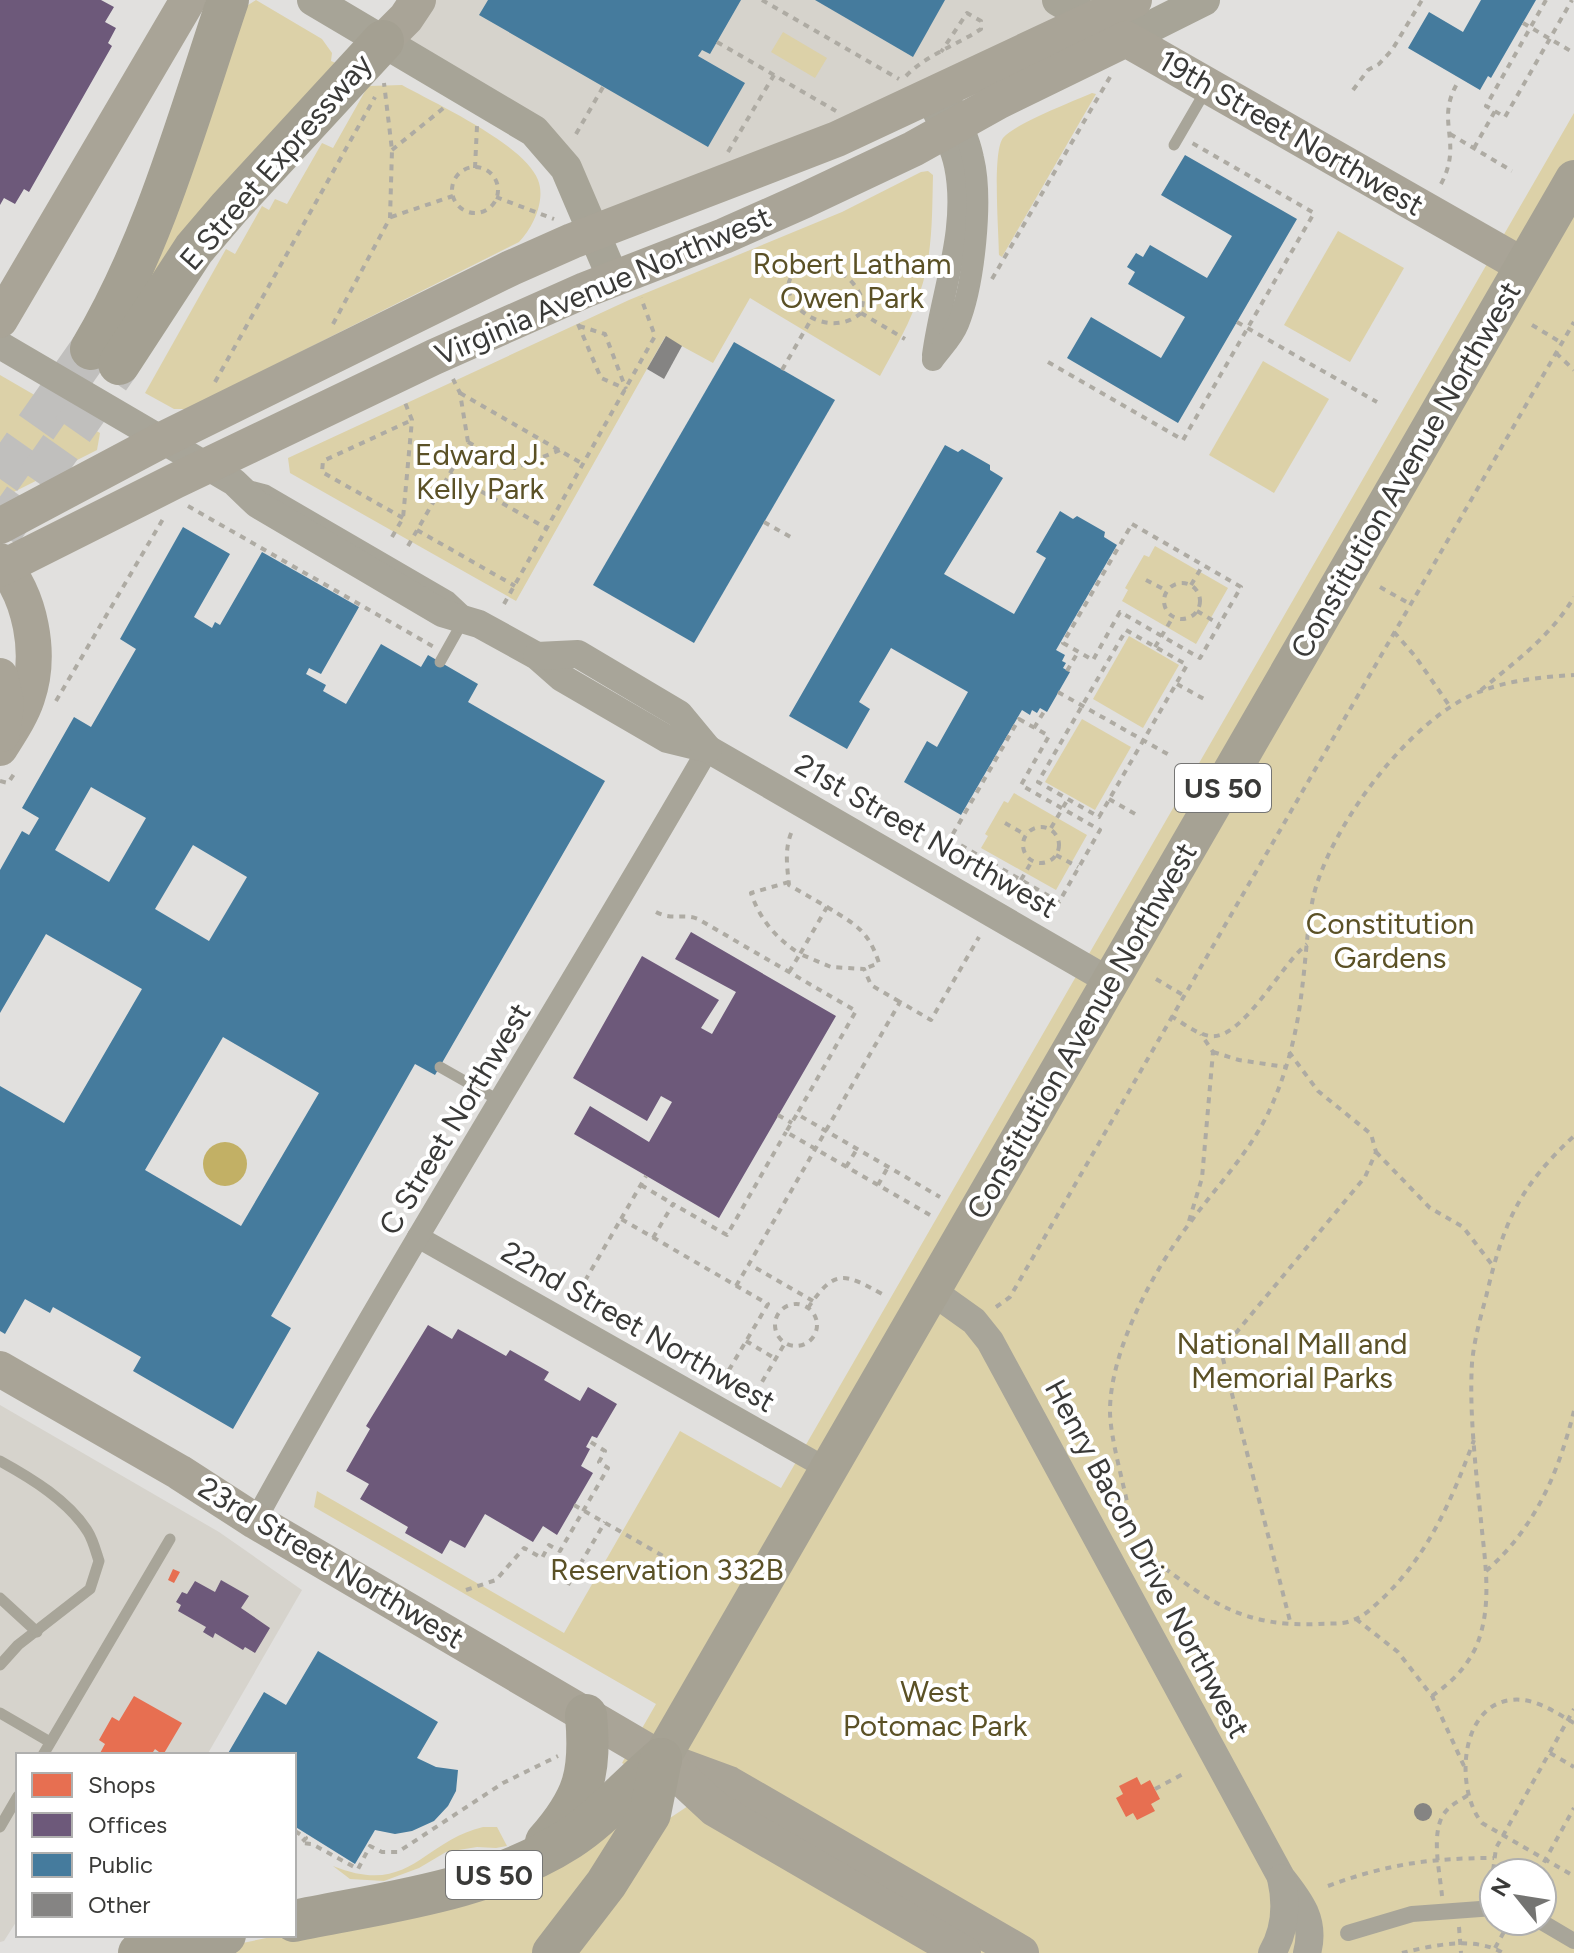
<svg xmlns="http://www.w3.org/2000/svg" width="1574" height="1953" viewBox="0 0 1574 1953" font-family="Figtree,sans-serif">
	<rect width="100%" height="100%" fill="#e1e0de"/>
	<g fill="#d6d3cc">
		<path d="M418,0H1134L596,232L566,168L383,41Z"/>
		<path d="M0,1405L219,1532L302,1590L207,1755H18V1919L4,1941L0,1942Z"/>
	</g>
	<g fill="#dcd1a8" fill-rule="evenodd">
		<path d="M256,0L322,39L332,53L331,61L338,64L149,287L163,226L245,7Z"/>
		<path d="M783,32L827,58L815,78L771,52Z"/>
		<path d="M402,85C436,104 524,144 538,180C546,200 533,228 519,242L187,409H174L145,393L226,249L235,254L262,206L269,210L275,199L287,204L322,143L333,148L368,86Z"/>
		<path d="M1092,93L1096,94L1002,257L999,255C999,233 992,152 1003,138C1016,123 1072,102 1092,93Z"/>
		<path d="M1574,113V1953H574L670,1818L691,1804L622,1763L656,1704L314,1507L317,1491L564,1633L680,1431L781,1488ZM1494,1873H1542V1921H1494Z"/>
		<path d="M928,171L933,175C932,214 933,255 920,292C911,322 895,348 880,376L750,298L713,363L665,337L516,601L290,473L288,458L629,300L842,212L921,172Z"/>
		<path d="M1338,231L1404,268L1350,362L1284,325Z"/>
		<path d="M1263,361L1329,399L1274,493L1209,455Z"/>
		<path d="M0,375L100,433L97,450L0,499Z"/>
		<path d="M1155,546L1228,588L1196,644L1122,601L1128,590L1125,588L1144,555L1149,557Z"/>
		<path d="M1129,636L1179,665L1143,728L1093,699Z"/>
		<path d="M1082,719L1131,747L1095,810L1045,782Z"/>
		<path d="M1014,793L1087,835L1056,890L981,848L988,836L985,834L1004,801L1008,803Z"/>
		<path d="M655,1797L553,1953H194L281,1935Z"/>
		<path d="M483,1827H497L507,1846L496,1848L477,1847L446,1852L419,1868L384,1881L350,1879L333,1866C410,1897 421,1842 483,1827Z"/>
	</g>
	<circle fill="#c2b065" cx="225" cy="1164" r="22"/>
	<g fill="#e76f51">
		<path d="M173,1569L180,1572L174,1583L168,1580Z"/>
		<path d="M134,1696L182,1723L163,1755L155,1749L151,1755H99L105,1744L99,1740L112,1717L119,1721Z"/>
		<path d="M1137,1777L1141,1785L1150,1780L1160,1799L1151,1804L1155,1811L1137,1820L1133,1813L1126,1817L1116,1798L1123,1794L1119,1786Z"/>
	</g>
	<g fill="#6d597a">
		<path d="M0,0H101L114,7L105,22L116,28L108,43L112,46L29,192L24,189L15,204L4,198L0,205Z"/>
		<path d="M691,932L836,1016L719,1218L574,1134L590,1106L649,1142L672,1102L661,1096L647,1121L573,1078L642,956L719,1000L701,1028L712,1034L736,992L675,959Z"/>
		<path d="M428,1325L452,1339L458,1329L506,1356L510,1350L549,1372L544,1380L580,1401L588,1387L617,1404L597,1438L592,1436L586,1447L590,1449L581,1466L593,1473L557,1535L543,1526L533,1542L485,1514L465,1548L450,1540L442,1554L405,1533L408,1527L360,1499L369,1484L346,1471L370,1429L366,1426Z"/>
		<path d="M221,1580L249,1596L241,1608L270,1628L255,1653L245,1647L243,1650L215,1633L213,1638L203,1632L206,1627L178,1611L181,1605L176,1602L182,1592L187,1594L195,1581L215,1592Z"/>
	</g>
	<g fill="#457b9d" fill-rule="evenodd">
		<path d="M488,0H741L710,54L702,50L698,56L745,83L708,147L479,15Z"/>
		<path d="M815,0H945L913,57Z"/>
		<path d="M1481,0H1536L1491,78L1488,76L1480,90L1408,48L1429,12L1463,32Z"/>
		<path d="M1185,155L1297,219L1178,423L1067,358L1091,317L1161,358L1185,317L1128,284L1135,272L1127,267L1136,253L1143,257L1150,245L1207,278L1232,236L1161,195Z"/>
		<path d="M734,342L835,400L694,643L593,585Z"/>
		<path d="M945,445L958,452L962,449L990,465V470L1003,478L944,574L1014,614L1046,558L1036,552L1060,511L1073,519L1077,516L1105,532L1104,537L1117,545L1056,650L1065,655L1062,661L1066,663L1063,668L1070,672L1047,712L1040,708L1037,713L1032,710L1030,715L1022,710L961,815L904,782L927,741L937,747L968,692L891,648L859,702L870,709L847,749L789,716Z"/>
		<path d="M183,527L230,554L194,617L212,628L215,622L220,625L262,552L359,607L321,674L309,668L306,674L326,685L323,691L346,704L381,644L421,667L428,655L478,684L468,702L605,781L435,1075L415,1064L340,1196L271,1316L291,1328L233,1429L133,1371L141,1357L53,1307L50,1313L25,1299L5,1334L0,1331V1086L64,1123L142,989L46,934L0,1013V870L22,831L29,835L39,818L22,808L74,717L91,727L136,649L120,639ZM91,787L146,818L109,882L55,850ZM193,845L247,877L209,941L155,909ZM223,1037L319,1093L241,1226L145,1170Z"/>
		<path d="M318,1651L438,1722L417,1758L436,1767L458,1770L456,1791L448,1806L434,1821L412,1831L395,1834L375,1830L355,1864L294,1826V1755H227L264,1692L286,1705Z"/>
	</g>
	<g fill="#858483">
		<path d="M666,336L682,346L664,379L647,369Z"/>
		<circle cx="1423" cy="1812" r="9"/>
	</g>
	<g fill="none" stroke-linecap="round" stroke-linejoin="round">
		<g stroke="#c0bfbd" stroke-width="42" stroke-dasharray="42 21" stroke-linecap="butt">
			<path d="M0,479L91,349"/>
			<path d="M0,533L119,364"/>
		</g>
		<g stroke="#aeaba3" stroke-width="4" stroke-dasharray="6 6" stroke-linecap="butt">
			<path d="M762,0L899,79"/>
			<path d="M1546,0L1486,106L1505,117L1572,0"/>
			<path d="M1523,23L1574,53"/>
			<path d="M717,42L836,111"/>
			<path d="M906,76C926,55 957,45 981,29V21L967,13L941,52"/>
			<path d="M1353,90L1368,70L1379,64L1392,50L1422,0"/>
			<path d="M576,134L603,87"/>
			<path d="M1450,134L1512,171"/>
			<path d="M1474,148L1495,111"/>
			<path d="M392,150L446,106"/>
			<path d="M728,152L774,75"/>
			<circle cx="475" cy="190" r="23"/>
			<path d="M475,168L477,126"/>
			<path d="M1441,184C1464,141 1434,122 1458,82"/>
			<path d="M496,197L554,219"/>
			<path d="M391,217L453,196"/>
			<path d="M752,251L792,274"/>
			<path d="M807,264C833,264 854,276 863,301L861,313C822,347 756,287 807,264Z"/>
			<path d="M992,279L1110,77"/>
			<path d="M861,313L905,339"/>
			<path d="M1237,322L1377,402"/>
			<path d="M333,324L390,218L392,150L384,83"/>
			<path d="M578,324L601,378L626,389"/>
			<path d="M1532,325L1562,343"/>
			<path d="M579,326L605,334L626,389"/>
			<path d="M1556,353L1574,370"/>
			<path d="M1048,362L1183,440L1314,213L1192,143"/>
			<path d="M782,370L812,318"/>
			<path d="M215,382L375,97"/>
			<path d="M460,393L583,464"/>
			<path d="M468,442L515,468L560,450"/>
			<path d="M450,474L548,529"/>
			<path d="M188,506L434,647"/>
			<path d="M403,518L322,472L323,461L412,420"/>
			<path d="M764,522L794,539"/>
			<path d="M1132,524L1241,587L1200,658L1120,612L1093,660L1063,643Z"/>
			<path d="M417,530L515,586"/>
			<path d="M392,537L403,518L412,420L404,400"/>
			<path d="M408,546L468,442L460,393L453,379"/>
			<path d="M1146,580L1167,591"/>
			<circle cx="1182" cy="601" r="18"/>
			<path d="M1191,585L1203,565"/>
			<path d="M1380,587L1410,604"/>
			<path d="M504,604L655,336L641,298"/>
			<path d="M1197,611L1219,624"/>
			<path d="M1126,630L1187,665L1099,817L1038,782Z"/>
			<path d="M1394,632L1415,656L1451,708"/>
			<path d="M1155,647L1173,617"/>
			<path d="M1067,671L1078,652"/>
			<path d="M1177,684L1204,699"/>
			<path d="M1481,690C1515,662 1552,635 1574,597"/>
			<path d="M1058,692L1171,756"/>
			<path d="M56,701L163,519"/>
			<path d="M1019,719L1049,736L1021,785L1100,830L1059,902L950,839Z"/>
			<path d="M1034,728L1045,710"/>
			<path d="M0,781L8,783L16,771"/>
			<path d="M1109,799L1137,815"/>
			<path d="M1005,823L1026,835"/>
			<circle cx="1041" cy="845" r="18"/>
			<path d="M1051,828L1068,799"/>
			<path d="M1056,855L1078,867"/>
			<path d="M1021,880L1032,861"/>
			<path d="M789,882L751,893C760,920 776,938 800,954L827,907L789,885C787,865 784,847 793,829"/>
			<path d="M827,907C856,925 868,930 879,963L864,969"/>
			<path d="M656,912C673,921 683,913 698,919L856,1011L797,1114"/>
			<path d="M789,972L800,954L831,967L864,969L871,985L900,1002"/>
			<path d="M1156,979L1183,995"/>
			<path d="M1171,1016C1183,1023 1196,1034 1210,1036C1242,1041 1282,963 1307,944"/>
			<path d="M1213,1052L1239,1060L1285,1067"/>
			<path d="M1289,1052L1318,1091L1371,1134L1376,1152L1365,1177L1221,1351L1291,1625"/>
			<path d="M778,1115L792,1123"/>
			<path d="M1376,1152L1430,1208L1463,1227L1493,1266"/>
			<path d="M846,1167L857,1149"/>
			<path d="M641,1185L673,1204"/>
			<path d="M878,1185L888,1167"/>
			<path d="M930,1215L786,1132L797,1114L940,1197"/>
			<path d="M621,1219L646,1176"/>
			<path d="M1189,1221L1202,1178L1213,1052L1201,1034"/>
			<path d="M653,1238L673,1204L727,1235L786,1132"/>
			<path d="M736,1286L749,1264"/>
			<path d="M579,1291L621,1219L768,1304L726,1375"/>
			<path d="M813,1301L749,1264L900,1002L931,1020L979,937"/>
			<circle cx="796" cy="1325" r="21"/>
			<path d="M996,1307L1010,1297L1574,322"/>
			<path d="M808,1308C835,1268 844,1273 882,1294"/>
			<path d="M746,1341L776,1359"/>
			<path d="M756,1392L785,1343"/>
			<path d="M574,1505L698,1576"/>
			<path d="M1129,1512C1124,1484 1110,1438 1110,1411C1110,1351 1153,1271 1189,1224C1219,1183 1255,1147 1274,1100C1289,1065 1298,1026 1302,989C1306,959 1307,928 1313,898C1329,828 1410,718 1479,692C1508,680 1543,677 1574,675"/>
			<path d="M1155,1561C1211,1603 1244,1627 1317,1624C1328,1623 1343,1625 1353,1620C1365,1616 1374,1606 1383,1598C1429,1554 1452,1499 1474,1440"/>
			<path d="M1486,1571C1535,1528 1558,1474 1574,1411"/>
			<path d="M568,1585L605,1522"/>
			<path d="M466,1590L496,1580L524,1548L542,1558L549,1545L560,1551L608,1468L599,1462L605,1451L589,1441"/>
			<path d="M1356,1619L1398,1652L1432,1696L1464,1766"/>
			<path d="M1432,1696C1451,1683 1466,1668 1476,1647C1493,1607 1485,1562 1481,1521C1476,1470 1469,1413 1472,1363C1474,1341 1480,1319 1486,1297C1503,1224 1518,1188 1574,1136"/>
			<path d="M1574,1723C1555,1712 1534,1697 1511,1700C1459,1706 1455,1790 1482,1823L1574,1876"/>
			<path d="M1550,1753L1574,1767"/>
			<path d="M1155,1789L1183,1774"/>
			<path d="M295,1831L306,1838L301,1843L312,1844L358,1869L370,1846L382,1852H398L503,1783L558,1756"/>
			<path d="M1538,1873L1574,1808"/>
			<path d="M1328,1886C1387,1864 1431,1858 1494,1858"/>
			<path d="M1490,1894L1496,1848L1574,1709"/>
			<path d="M1442,1896C1440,1872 1429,1828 1447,1810C1452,1804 1461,1800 1468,1795"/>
			<path d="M1459,1927L1461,1953"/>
			<path d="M1495,1948L1510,1921"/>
			<path d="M1402,1953C1434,1945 1474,1936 1503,1953"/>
		</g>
		<g stroke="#a8a599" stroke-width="11">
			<path d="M1174,145L1206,90"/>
			<path d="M250,486L266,490L450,597L466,612"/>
			<path d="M440,662L463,621"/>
			<path d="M440,1067L500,1101"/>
			<path d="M0,1461C31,1478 69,1501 88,1532C93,1540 96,1552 99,1561L90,1589L18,1645L0,1665"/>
			<path d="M0,1598L37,1632"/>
			<path d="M0,1713L50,1742"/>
			<path d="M43,1755L170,1539"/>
			<path d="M0,1827L18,1796"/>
		</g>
		<g stroke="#a8a599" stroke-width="16">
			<path d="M1540,1921L1574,1941"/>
			<path d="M1348,1933L1412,1914L1494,1908"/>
		</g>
		<g stroke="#a8a599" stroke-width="22">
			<path d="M926,98C936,119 950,142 955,166C968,229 941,293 933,355"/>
			<path d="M933,360C941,349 953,337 958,324C974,285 983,199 973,158C968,134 956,112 945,89"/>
			<path d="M418,1237L829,1470"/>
			<path d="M255,1521C399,1259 559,1007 708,749"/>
		</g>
		<g stroke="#a8a599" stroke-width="28">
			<path d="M0,345L234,482L257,504L442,613L479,624L537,656L562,678L667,739L708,749L1111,982"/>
			<path d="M537,656L578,654L679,714L708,749"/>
			<path d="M932,1291L974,1321L990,1341L1281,1877C1300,1901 1316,1921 1307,1953"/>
			<path d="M1272,1953C1286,1929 1287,1904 1281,1878"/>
		</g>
		<g stroke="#a7a497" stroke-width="32">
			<path d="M313,0L534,131L566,168L613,278"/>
			<path d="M1058,0L1126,39L1204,0"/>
		</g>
		<g stroke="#a9a497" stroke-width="36">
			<path d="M383,41L406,18L418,0"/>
			<path d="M0,320L188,0"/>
			<path d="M0,526L162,440L511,268L572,241L837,139L1134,0"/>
			<path d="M0,561C31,596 42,654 27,698C21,716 10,732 0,748"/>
			<path d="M0,569L175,481L434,357L585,290L724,236L805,200L913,149L999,101L1126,39L1524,266"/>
			<path d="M0,676L6,703L2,734"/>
			<path d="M0,1369L179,1472L255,1521L661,1759L729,1784L1021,1953"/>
			<path d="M674,1771L715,1809L963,1953"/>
		</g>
		<path stroke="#a6a294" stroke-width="38" d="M661,1759L1574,179"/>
		<g stroke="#a4a092" stroke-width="42">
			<path d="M91,349C155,241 188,118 228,0"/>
			<path d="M119,364L194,249L229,208L383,41"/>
			<path d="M546,1842C585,1798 591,1772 586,1715"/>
			<path d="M294,1921C386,1902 488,1891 569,1839C602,1818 630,1784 661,1759"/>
			<path d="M139,1953L225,1935"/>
			<path d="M553,1953L606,1884L650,1814L661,1759"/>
		</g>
	</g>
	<g text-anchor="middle" stroke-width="8" stroke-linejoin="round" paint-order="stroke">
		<g fill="#fff" stroke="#757574" stroke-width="2">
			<rect x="1175" y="764" width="96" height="48" rx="6"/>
			<rect x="446" y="1851" width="96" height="48" rx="6"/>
		</g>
		<g font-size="28" font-weight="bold" fill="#3a3a38">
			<text x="1223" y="798">US 50</text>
			<text x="494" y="1885">US 50</text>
		</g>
		<g font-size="30" fill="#3a3a38" stroke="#fff">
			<text transform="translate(1291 133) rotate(30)" y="10">19th Street Northwest</text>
			<text transform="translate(276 162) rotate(-49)" y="10">E Street Expressway</text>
			<text transform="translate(603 286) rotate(-23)" y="10">Virginia Avenue Northwest</text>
			<text transform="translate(1406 470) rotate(-60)" y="10">Constitution Avenue Northwest</text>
			<text transform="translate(926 836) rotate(30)" y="10">21st Street Northwest</text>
			<text transform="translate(1082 1031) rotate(-60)" y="10">Constitution Avenue Northwest</text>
			<text transform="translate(455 1119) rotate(-59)" y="10">C Street Northwest</text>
			<text transform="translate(638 1327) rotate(30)" y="10">22nd Street Northwest</text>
			<text transform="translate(1147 1559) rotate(62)" y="10">Henry Bacon Drive Northwest</text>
			<text transform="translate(331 1563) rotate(31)" y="10">23rd Street Northwest</text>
		</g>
		<g font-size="30" fill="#5b5126" stroke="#fff">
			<text x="852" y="274">Robert Latham<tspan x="852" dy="34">Owen Park</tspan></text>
			<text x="480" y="465">Edward J.<tspan x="480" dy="34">Kelly Park</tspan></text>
			<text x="1390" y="934">Constitution<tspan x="1390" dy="34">Gardens</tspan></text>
			<text x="1292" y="1354">National Mall and<tspan x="1292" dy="34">Memorial Parks</tspan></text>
			<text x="667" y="1580">Reservation 332B</text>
			<text x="935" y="1702">West<tspan x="935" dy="34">Potomac Park</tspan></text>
		</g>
	</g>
	<rect x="16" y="1753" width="280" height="184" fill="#ffffff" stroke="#b0b0af" stroke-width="2"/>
	<rect x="32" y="1773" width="40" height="24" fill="#e76f51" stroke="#b0b0af" stroke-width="2"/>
	<text x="88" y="1793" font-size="24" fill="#3a3a38">Shops</text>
	<rect x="32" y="1813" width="40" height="24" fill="#6d597a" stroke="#b0b0af" stroke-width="2"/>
	<text x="88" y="1833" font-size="24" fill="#3a3a38">Offices</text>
	<rect x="32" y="1853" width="40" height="24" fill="#457b9d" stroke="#b0b0af" stroke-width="2"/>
	<text x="88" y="1873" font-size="24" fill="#3a3a38">Public</text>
	<rect x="32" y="1893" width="40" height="24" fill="#858483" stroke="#b0b0af" stroke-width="2"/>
	<text x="88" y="1913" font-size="24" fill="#3a3a38">Other</text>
	<g transform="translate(1518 1897) rotate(300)"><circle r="38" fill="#ffffff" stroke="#b0b0af" stroke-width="2"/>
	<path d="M0-6L14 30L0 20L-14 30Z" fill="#747472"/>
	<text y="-12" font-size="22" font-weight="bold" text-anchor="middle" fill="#3a3a38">N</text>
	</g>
</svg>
